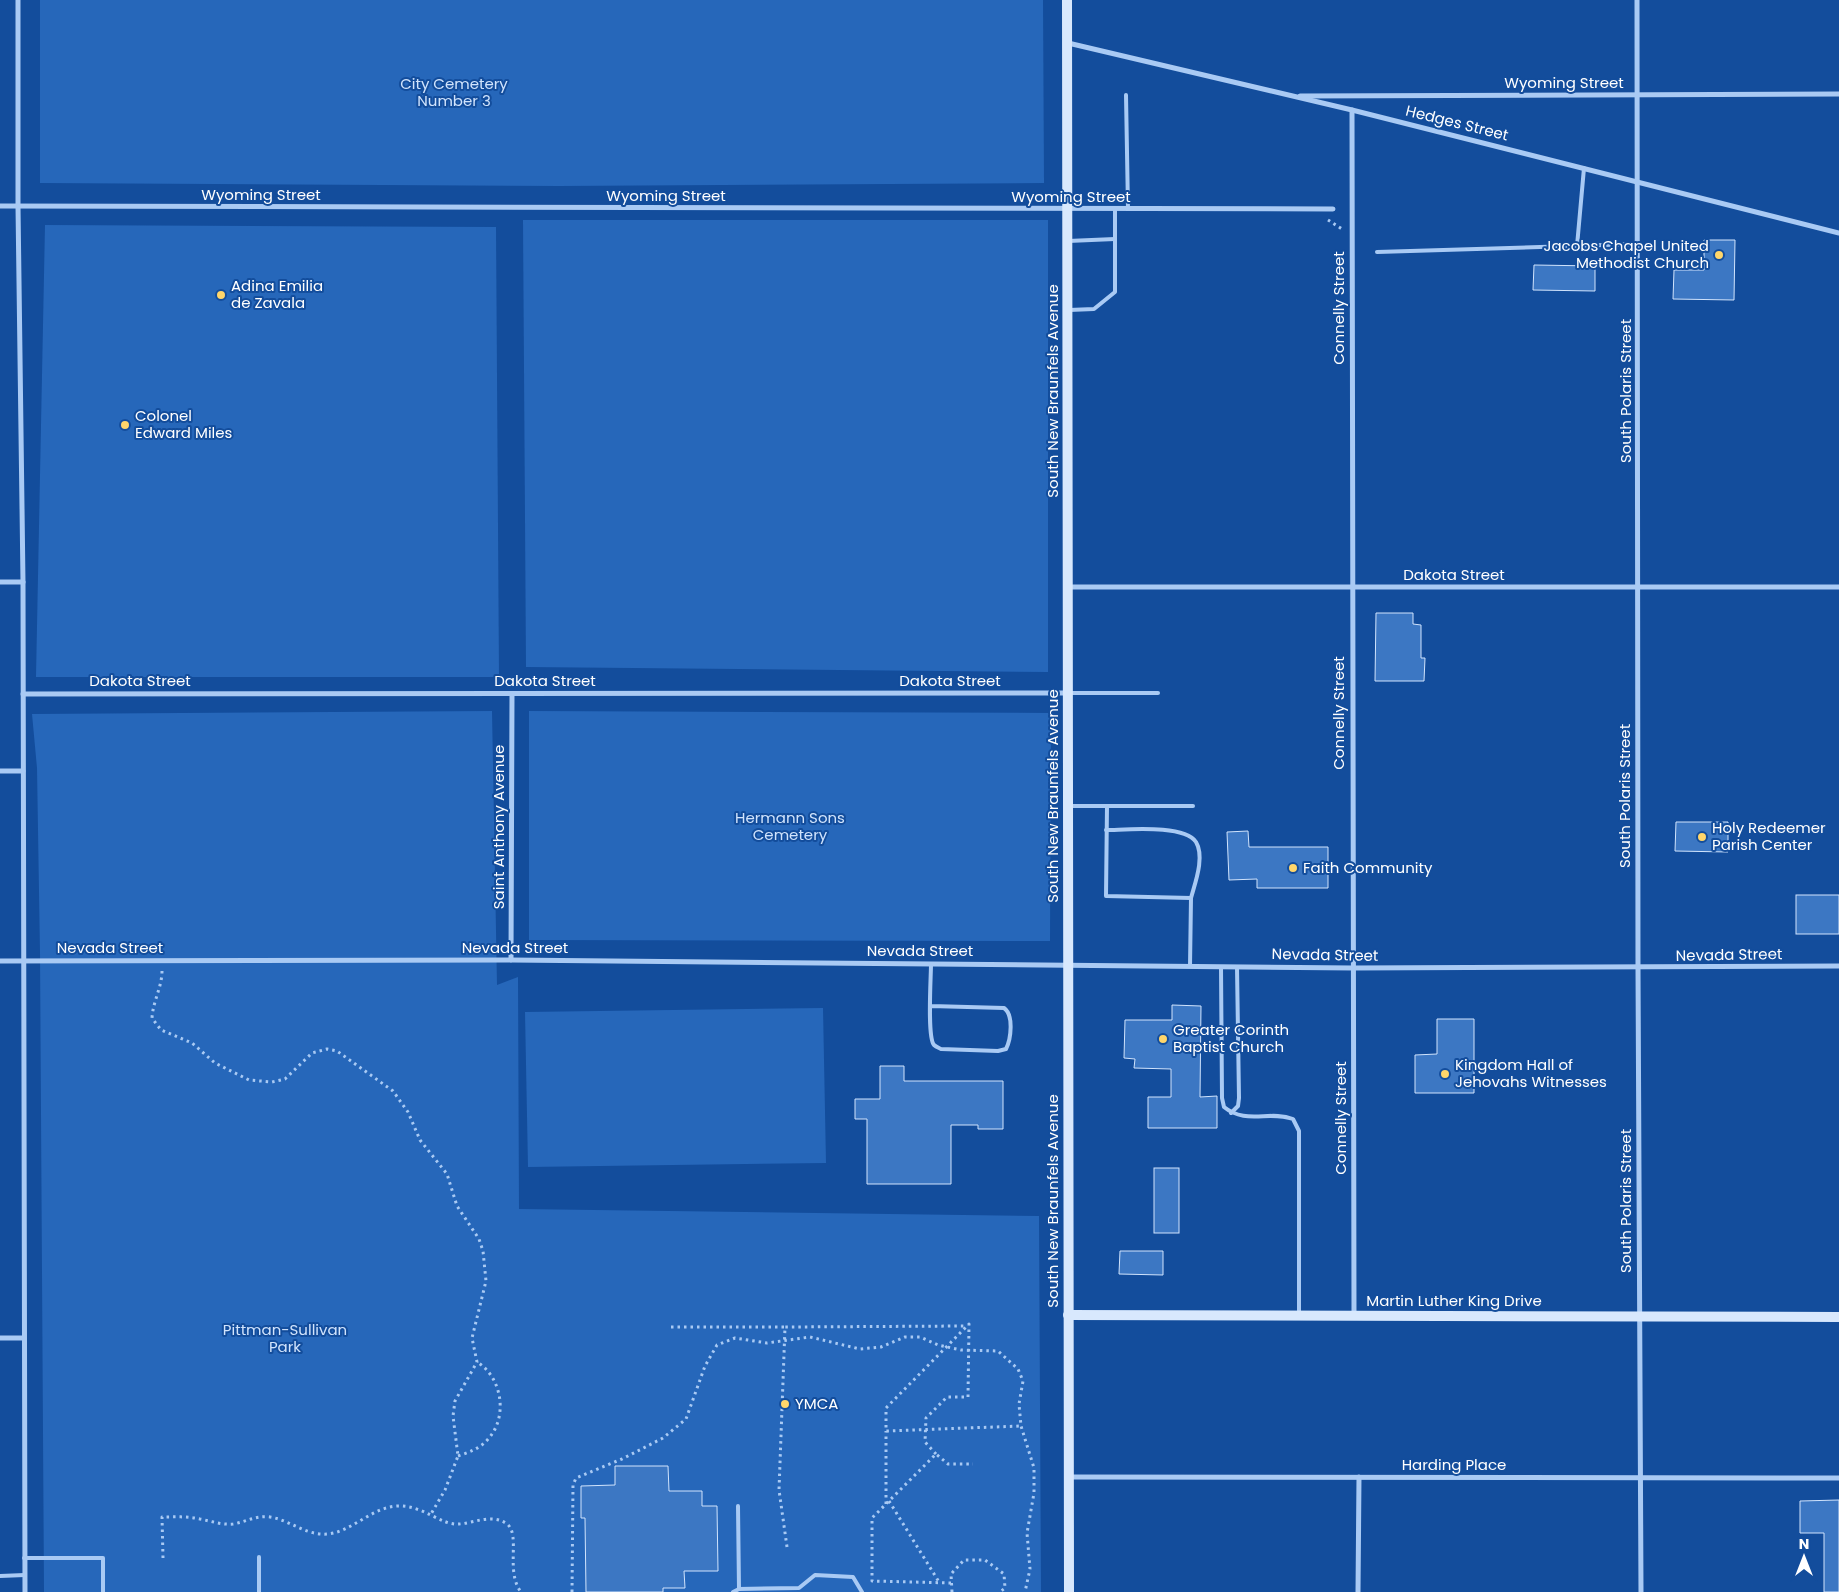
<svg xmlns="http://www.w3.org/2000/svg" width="1839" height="1592" viewBox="0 0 1839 1592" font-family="Poppins,sans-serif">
	<rect width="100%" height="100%" fill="#134d9c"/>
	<g fill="#2667ba">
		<path d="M40,0H1043L1044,183L559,186L40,183Z"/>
		<path d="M523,220H1048V672L526,667Z"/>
		<path d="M45,225L496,227L499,677H36Z"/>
		<path d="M492,711L497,985L518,977L519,1209L1039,1216L1041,1592H44L40,953L37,768L32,714Z"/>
		<path d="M529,711L1051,713L1050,941L529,940Z"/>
		<path d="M823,1008L826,1163L528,1167L525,1012Z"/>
	</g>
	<g fill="#3c77c3" stroke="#d1e4fd">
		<path d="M1704,240H1735L1734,300L1673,299L1674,270H1704Z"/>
		<path d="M1534,265L1595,266V291L1533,290Z"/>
		<path d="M1376,613H1413V624L1421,625V658H1425L1424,681H1375Z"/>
		<path d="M1676,822H1728V852L1675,851Z"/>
		<path d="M1248,831L1249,847H1328V888H1257V879L1229,880L1227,832Z"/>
		<rect x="1796" y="895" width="43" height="39"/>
		<path d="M1172,1005L1201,1006L1200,1097L1217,1096V1128H1148V1097H1171V1069L1134,1068L1135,1059L1124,1058L1125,1020H1172Z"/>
		<path d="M1437,1019H1474V1093H1415V1055L1437,1054Z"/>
		<path d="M880,1066H904V1081H1003V1129H978V1125H951V1184H867V1119H855V1099H880Z"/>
		<rect x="1154" y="1168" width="25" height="65"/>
		<path d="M1120,1251H1163V1275L1119,1274Z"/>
		<path d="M615,1466H668L669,1491H702V1506H717L718,1571H684L685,1588H663V1592H586L585,1518H581V1486L615,1485Z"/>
		<path d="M1839,1500V1592H1824V1533H1800V1501Z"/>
	</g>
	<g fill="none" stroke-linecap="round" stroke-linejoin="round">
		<g stroke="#a9caf4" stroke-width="3" stroke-dasharray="2.5 4" stroke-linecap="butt">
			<path d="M1328,220L1342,229"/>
			<path d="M162,971C162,987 153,1001 152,1018L161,1030L192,1043L215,1063L249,1080L272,1082L285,1079L312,1053L327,1049L337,1051L393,1091L408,1112L420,1140L447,1174L457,1206L479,1239L483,1251L486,1281L472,1338L477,1362L455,1401L453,1416L458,1456L445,1490L431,1514"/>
			<path d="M671,1327H785"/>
			<path d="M936,1454L925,1442L926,1418L947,1397H968L969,1324L886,1408V1431L1021,1426"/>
			<path d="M458,1456C470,1452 481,1448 489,1438C508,1416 502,1377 477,1362"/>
			<path d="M889,1501L939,1582"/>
			<path d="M886,1504V1431"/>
			<path d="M787,1547L779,1490L785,1327L966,1326"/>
			<path d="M163,1558L162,1517C175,1517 187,1516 200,1519C211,1521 221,1525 233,1524C246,1522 256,1515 270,1517C290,1520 306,1536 328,1534C353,1531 372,1507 398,1506C423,1505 442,1526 459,1524C475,1523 492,1513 507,1524C521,1535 505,1571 521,1592"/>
			<path d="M951,1583L872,1581V1518L936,1454L948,1464H973"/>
			<path d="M572,1592L573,1485L576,1478L622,1459L663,1438L686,1419L705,1366L717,1345L735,1338L767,1343L810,1337L860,1349L881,1347L905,1337H920L938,1345L961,1350L998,1351L1018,1369L1023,1381L1019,1404L1021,1426L1034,1468V1493L1027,1533L1030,1569L1025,1592"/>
			<path d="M952,1592L951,1574L964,1560H985L1004,1574L1005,1588L1000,1592"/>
		</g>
		<g stroke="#a9caf4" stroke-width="4">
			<path d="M1126,95L1128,209"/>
			<path d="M1068,241L1115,239"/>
			<path d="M1577,246L1584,168"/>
			<path d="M1377,252L1636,244"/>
			<path d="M1069,310L1094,309L1115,292V209"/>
			<path d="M1068,693H1158"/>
			<path d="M1070,806H1193"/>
			<path d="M1107,806L1106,896L1191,898L1190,966"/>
			<path d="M1106,830C1125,830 1184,824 1196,842C1205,857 1195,883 1191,898"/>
			<path d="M1221,967L1222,1098L1224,1107C1246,1125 1269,1110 1293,1119L1299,1131V1313"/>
			<path d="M931,1006L1004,1008C1014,1015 1011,1039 1006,1049L998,1051L941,1049C939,1048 936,1047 934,1045C927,1037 931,977 931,964"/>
			<path d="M1231,1113L1238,1106L1239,1098L1237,967"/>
			<path d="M738,1506L739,1589"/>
			<path d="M259,1557V1592"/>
			<path d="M24,1558H103V1592"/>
			<path d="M0,1576L25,1575"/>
			<path d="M733,1592L739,1589L799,1588L815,1575L853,1577L862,1592"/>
		</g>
		<g stroke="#a9caf4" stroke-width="5">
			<path d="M18,0V206L23,582L25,1592"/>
			<path d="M1637,0L1638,968L1641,1592"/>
			<path d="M1068,43L1352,110L1839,233"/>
			<path d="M1300,96L1839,94"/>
			<path d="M1352,110L1354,1316"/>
			<path d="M0,206L1333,209"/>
			<path d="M0,582H23"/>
			<path d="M1068,587H1839"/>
			<path d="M23,694L1068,693"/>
			<path d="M0,771H23"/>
			<path d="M511,960L512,694"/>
			<path d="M0,961L511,960L1353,968L1839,966"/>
			<path d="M0,1338H24"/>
			<path d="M1069,1477L1839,1478"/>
			<path d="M1358,1592L1359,1477"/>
		</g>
		<g stroke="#d8e8fd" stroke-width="10">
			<path d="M1067,0L1069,1592"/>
			<path d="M1068,1315L1839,1317"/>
		</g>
	</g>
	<g fill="#ffd66b" stroke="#134d9c" stroke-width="2">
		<circle cx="1719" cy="255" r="5"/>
		<circle cx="221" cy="295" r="5"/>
		<circle cx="125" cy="425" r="5"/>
		<circle cx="1702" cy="837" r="5"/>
		<circle cx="1293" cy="868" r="5"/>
		<circle cx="1163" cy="1039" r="5"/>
		<circle cx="1445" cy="1074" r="5"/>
		<circle cx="785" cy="1404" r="5"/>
	</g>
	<g text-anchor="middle" stroke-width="4" stroke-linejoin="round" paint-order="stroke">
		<g font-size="15" fill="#fff" stroke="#134d9c">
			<text x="1564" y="88">Wyoming Street</text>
			<text transform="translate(1457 123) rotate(14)" y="5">Hedges Street</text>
			<text x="261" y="200">Wyoming Street</text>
			<text x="666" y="201">Wyoming Street</text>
			<text x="1071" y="202">Wyoming Street</text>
			<text transform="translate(1339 308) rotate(-90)" y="5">Connelly Street</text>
			<text transform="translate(1053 391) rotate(-90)" y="5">South New Braunfels Avenue</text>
			<text transform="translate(1626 391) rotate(-90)" y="5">South Polaris Street</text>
			<text x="1454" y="580">Dakota Street</text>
			<text x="140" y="686">Dakota Street</text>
			<text x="545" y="686">Dakota Street</text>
			<text x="950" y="686">Dakota Street</text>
			<text transform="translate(1339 713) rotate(-90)" y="5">Connelly Street</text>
			<text transform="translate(1053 796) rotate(-90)" y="5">South New Braunfels Avenue</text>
			<text transform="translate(1625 796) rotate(-90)" y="5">South Polaris Street</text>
			<text transform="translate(499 827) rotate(-90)" y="5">Saint Anthony Avenue</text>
			<text x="110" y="953">Nevada Street</text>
			<text x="515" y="953">Nevada Street</text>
			<text x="920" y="956">Nevada Street</text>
			<text transform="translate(1325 955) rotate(1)" y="5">Nevada Street</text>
			<text transform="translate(1729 955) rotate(-1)" y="5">Nevada Street</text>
			<text transform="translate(1341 1118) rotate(-90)" y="5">Connelly Street</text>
			<text transform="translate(1053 1201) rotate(-90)" y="5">South New Braunfels Avenue</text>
			<text transform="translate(1626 1201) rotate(-90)" y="5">South Polaris Street</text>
			<text x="1454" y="1306">Martin Luther King Drive</text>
			<text x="1454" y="1470">Harding Place</text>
		</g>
		<g font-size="15" fill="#d1e4fd" stroke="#134d9c">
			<text x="454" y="89">City Cemetery<tspan x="454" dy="17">Number 3</tspan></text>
			<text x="790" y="823">Hermann Sons<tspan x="790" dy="17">Cemetery</tspan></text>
			<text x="285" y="1335">Pittman-Sullivan<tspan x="285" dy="17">Park</tspan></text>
		</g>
		<g font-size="15" fill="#fff" stroke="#134d9c" text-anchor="start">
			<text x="1709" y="251" text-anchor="end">Jacobs Chapel United<tspan x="1709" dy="17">Methodist Church</tspan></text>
			<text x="231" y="291">Adina Emilia<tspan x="231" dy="17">de Zavala</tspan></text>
			<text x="135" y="421">Colonel<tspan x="135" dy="17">Edward Miles</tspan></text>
			<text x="1712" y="833">Holy Redeemer<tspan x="1712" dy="17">Parish Center</tspan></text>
			<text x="1303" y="873">Faith Community</text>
			<text x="1173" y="1035">Greater Corinth<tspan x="1173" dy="17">Baptist Church</tspan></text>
			<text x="1455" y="1070">Kingdom Hall of<tspan x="1455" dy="17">Jehovahs Witnesses</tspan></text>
			<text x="795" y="1409">YMCA</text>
		</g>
	</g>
	<g transform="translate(1804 1557)" stroke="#134d9c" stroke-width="4" paint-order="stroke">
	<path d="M0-4L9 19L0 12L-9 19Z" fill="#ffffff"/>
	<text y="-8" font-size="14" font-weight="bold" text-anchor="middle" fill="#ffffff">N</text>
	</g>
</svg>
